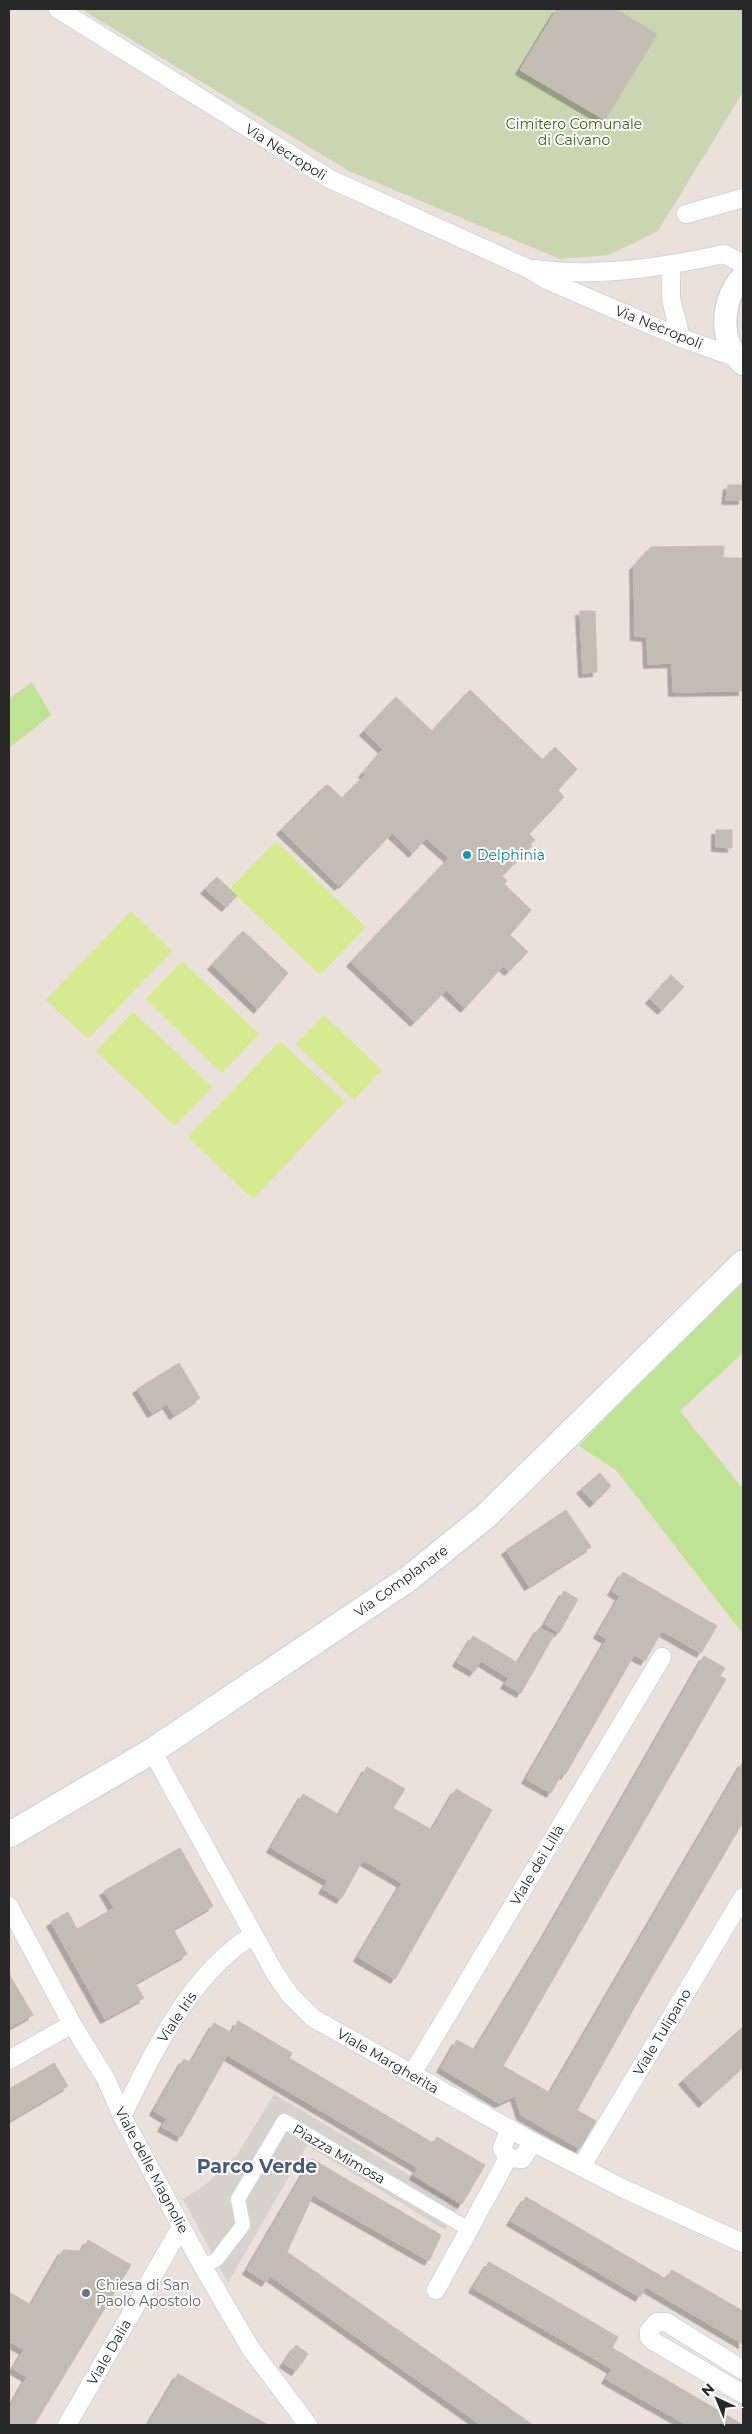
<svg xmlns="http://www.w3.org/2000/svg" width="752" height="2434" viewBox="0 0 752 2434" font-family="Montserrat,sans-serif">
	<defs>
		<filter id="shadow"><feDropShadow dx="-4.5" dy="4.5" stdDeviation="0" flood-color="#0004"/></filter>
	</defs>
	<rect width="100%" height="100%" fill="#ebe0da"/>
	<g fill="#bfe395">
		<path d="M32,682L51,715L9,748V699Z"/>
		<path d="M743,1278V1353L680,1411L743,1489V1634L616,1470L579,1446L652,1369Z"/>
	</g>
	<path fill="#cad5b1" d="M86,9H743V92L658,231L609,255L560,259L349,171L84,11Z"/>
	<g fill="#d6ea91">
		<path d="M276,841L366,927L320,975L230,889Z"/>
		<path d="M131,911L172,951L88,1039L46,1000Z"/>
		<path d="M182,961L259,1034L222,1073L146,999Z"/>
		<path d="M133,1012L212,1087L175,1126L96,1051Z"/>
		<path d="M324,1015L382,1070L354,1100L296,1044Z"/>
		<path d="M280,1041L345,1102L253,1199L188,1137Z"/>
	</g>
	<path fill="#d7d1cc" d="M274,2094L459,2205L445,2230L307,2145L228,2283L183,2199L205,2185L237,2155Z"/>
	<g fill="#c2bcb5" stroke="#c6bcb4" filter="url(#shadow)">
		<path d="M557,9H615L657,34L605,120L520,70Z"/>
		<path d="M728,485H743V500H726Z"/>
		<path d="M724,546L723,558H743V691L673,692L672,663L648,664L647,637L635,636L634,566L651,547Z"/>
		<path d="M580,611H595L597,672L583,673Z"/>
		<path d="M470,690L543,760L555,747L577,769L558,790L564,797L529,834L535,840L530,844L532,846L502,876L507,881L504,884L531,910L510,935L528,952L509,971L503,966L465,1008L446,990L415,1022L351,962L449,858L426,838L413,853L392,833L343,884L342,883L339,886L281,830L325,786L328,785L342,798L365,775L363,773L383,749L364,731L396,697L432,731Z"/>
		<path d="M716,830H732V848L716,847Z"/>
		<path d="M217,877L237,896L226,907L205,889Z"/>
		<path d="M243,931L288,973L258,1009L212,965Z"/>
		<path d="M671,975L684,987L662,1010L650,999Z"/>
		<path d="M179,1363L200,1398L174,1415L167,1404L152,1413L137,1389Z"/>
		<path d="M600,1473L611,1486L594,1503L581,1489Z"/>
		<path d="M566,1510L591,1547L529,1586L506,1550Z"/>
		<path d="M623,1572L717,1626L701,1653L662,1631L645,1661L634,1655L565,1775L562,1773L551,1793L526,1779L607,1639L598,1634L620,1596L612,1591Z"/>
		<path d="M564,1591L578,1599L559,1633L545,1624Z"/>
		<path d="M539,1628L554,1635L521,1693L505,1684L509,1678L481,1661L474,1672L457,1662L473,1636L518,1663Z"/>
		<path d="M704,1656L725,1668L720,1676L726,1679L503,2066L550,2093L743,1762V1822L642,1994L577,2110L596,2121L580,2149L521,2115L515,2096L499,2103L441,2068L457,2040L475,2050L544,1936Z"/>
		<path d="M367,1767L405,1789L393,1808L432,1830L456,1789L492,1810L395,1979L358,1957L402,1883L363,1860L341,1899L323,1889L328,1881L271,1848L303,1794L339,1815Z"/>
		<path d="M180,1848L213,1906L173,1929L187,1954L135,1983L144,1998L105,2019L51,1922L68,1912L77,1929L114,1908L104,1891Z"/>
		<path d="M9,1974L33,2015L9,2028Z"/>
		<path d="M238,2021L292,2053L289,2058L433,2143L437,2137L485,2165L462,2204L414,2175L418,2168L227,2055L181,2137L162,2127L167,2119L154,2111L184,2059L191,2063L214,2023L232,2033Z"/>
		<path d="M743,2027V2067L703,2103L683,2080Z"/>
		<path d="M54,2063L68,2086L9,2121V2089Z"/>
		<path d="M312,2159L441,2235L429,2261L313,2195L287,2252L533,2425H481L270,2276L266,2282L247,2270Z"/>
		<path d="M526,2197L666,2279L672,2270L743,2311V2344L646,2287L640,2297L511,2221Z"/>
		<path d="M88,2240L131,2265L34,2425H9V2409L27,2377L13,2369L24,2350L9,2341V2292L31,2305L63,2250L82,2251Z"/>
		<path d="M489,2262L618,2337L612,2348L743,2425H687L606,2379L612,2369L473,2288Z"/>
		<path d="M296,2345L308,2354L296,2371L284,2363Z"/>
		<path d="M178,2374L227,2402L268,2425H148Z"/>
	</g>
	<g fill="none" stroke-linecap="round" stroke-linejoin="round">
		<g stroke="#cfd6e2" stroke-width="16">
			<path id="pedestrian" d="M203,2267L217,2259L243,2225L238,2199L284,2121L470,2230"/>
		</g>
		<g stroke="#cfd6e2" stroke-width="20">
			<g id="minor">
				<path d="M58,9L330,179L529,269L547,280L681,338L735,357"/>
				<path d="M686,214L743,198"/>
				<path d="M671,265V299L681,338"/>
				<path d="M535,269C598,278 663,267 724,254L743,264"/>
				<path d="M152,1751L276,1975L290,1995L313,2018L533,2142L622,2188L743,2243"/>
				<path d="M9,1906L72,2024L106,2079L122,2116L203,2267L251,2349L308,2425"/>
				<path d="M9,2060L72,2024"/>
				<path d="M412,2074L662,1657"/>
				<path d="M122,2116C153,2052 191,1973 253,1935"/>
				<path d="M510,2129L502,2148L508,2158L522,2159L533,2142"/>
				<path d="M581,2167L743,1897"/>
				<path d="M436,2290L508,2158"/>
				<path d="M743,2370L666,2322H657L649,2331V2337L653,2341L743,2394"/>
				<path d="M67,2425L181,2227"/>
			</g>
		</g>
		<g stroke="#cfd6e2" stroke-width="25">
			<path id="tertiary" d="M743,276C721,299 718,342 743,364"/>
		</g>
		<g stroke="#cfd6e2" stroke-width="28">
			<path id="secondary" d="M9,1835L152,1751L408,1579L486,1516L743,1263"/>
		</g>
		<use href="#pedestrian" stroke="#fff" stroke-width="14"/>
		<use href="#minor" stroke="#fff" stroke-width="18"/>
		<use href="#tertiary" stroke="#fff" stroke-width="22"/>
		<use href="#secondary" stroke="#fff" stroke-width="25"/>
	</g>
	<circle fill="#0f9aa8" stroke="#fff" stroke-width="2" cx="467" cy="855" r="5"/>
	<circle fill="#6b7280" stroke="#fff" stroke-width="2" cx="86" cy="2293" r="5"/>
	<g text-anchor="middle" stroke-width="4" stroke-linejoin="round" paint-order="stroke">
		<g font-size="14" fill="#386519" stroke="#fff">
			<text x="574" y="129">Cimitero Comunale<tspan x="574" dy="16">di Caivano</tspan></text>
		</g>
		<g font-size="14" fill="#282828" stroke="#fff">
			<text transform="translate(286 152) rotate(32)" y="5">Via Necropoli</text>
			<text transform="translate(659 327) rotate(22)" y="5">Via Necropoli</text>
			<text transform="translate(401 1581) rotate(-36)" y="5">Via Complanare</text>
			<text transform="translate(537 1865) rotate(-59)" y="5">Viale dei Lillà</text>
			<text transform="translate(177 2017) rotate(-56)" y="5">Viale Iris</text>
			<text transform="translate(662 2032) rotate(-59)" y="5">Viale Tulipano</text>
			<text transform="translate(388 2061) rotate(30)" y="5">Viale Margherita</text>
			<text transform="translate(339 2154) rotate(30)" y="5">Piazza Mimosa</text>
			<text transform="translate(152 2170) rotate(62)" y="5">Viale delle Magnolie</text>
			<text transform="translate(109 2352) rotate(-60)" y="5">Viale Dalia</text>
		</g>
		<g font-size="14" fill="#0d838f" stroke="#fff" text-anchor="start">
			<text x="477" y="860">Delphinia</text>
		</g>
		<g font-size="14" fill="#5b616d" stroke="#fff" text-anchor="start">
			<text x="96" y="2290">Chiesa di San<tspan x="96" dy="16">Paolo Apostolo</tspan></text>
		</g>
		<g font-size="19" font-weight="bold" fill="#495b79" stroke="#fff">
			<text x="257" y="2173">Parco Verde</text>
		</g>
	</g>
	<rect width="752" height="2434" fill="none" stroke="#282828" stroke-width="20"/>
	<g transform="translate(717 2399) rotate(316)" stroke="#ffffff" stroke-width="4" paint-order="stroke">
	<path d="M0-4L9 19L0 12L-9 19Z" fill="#282828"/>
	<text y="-8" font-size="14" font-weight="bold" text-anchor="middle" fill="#282828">N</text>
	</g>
</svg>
